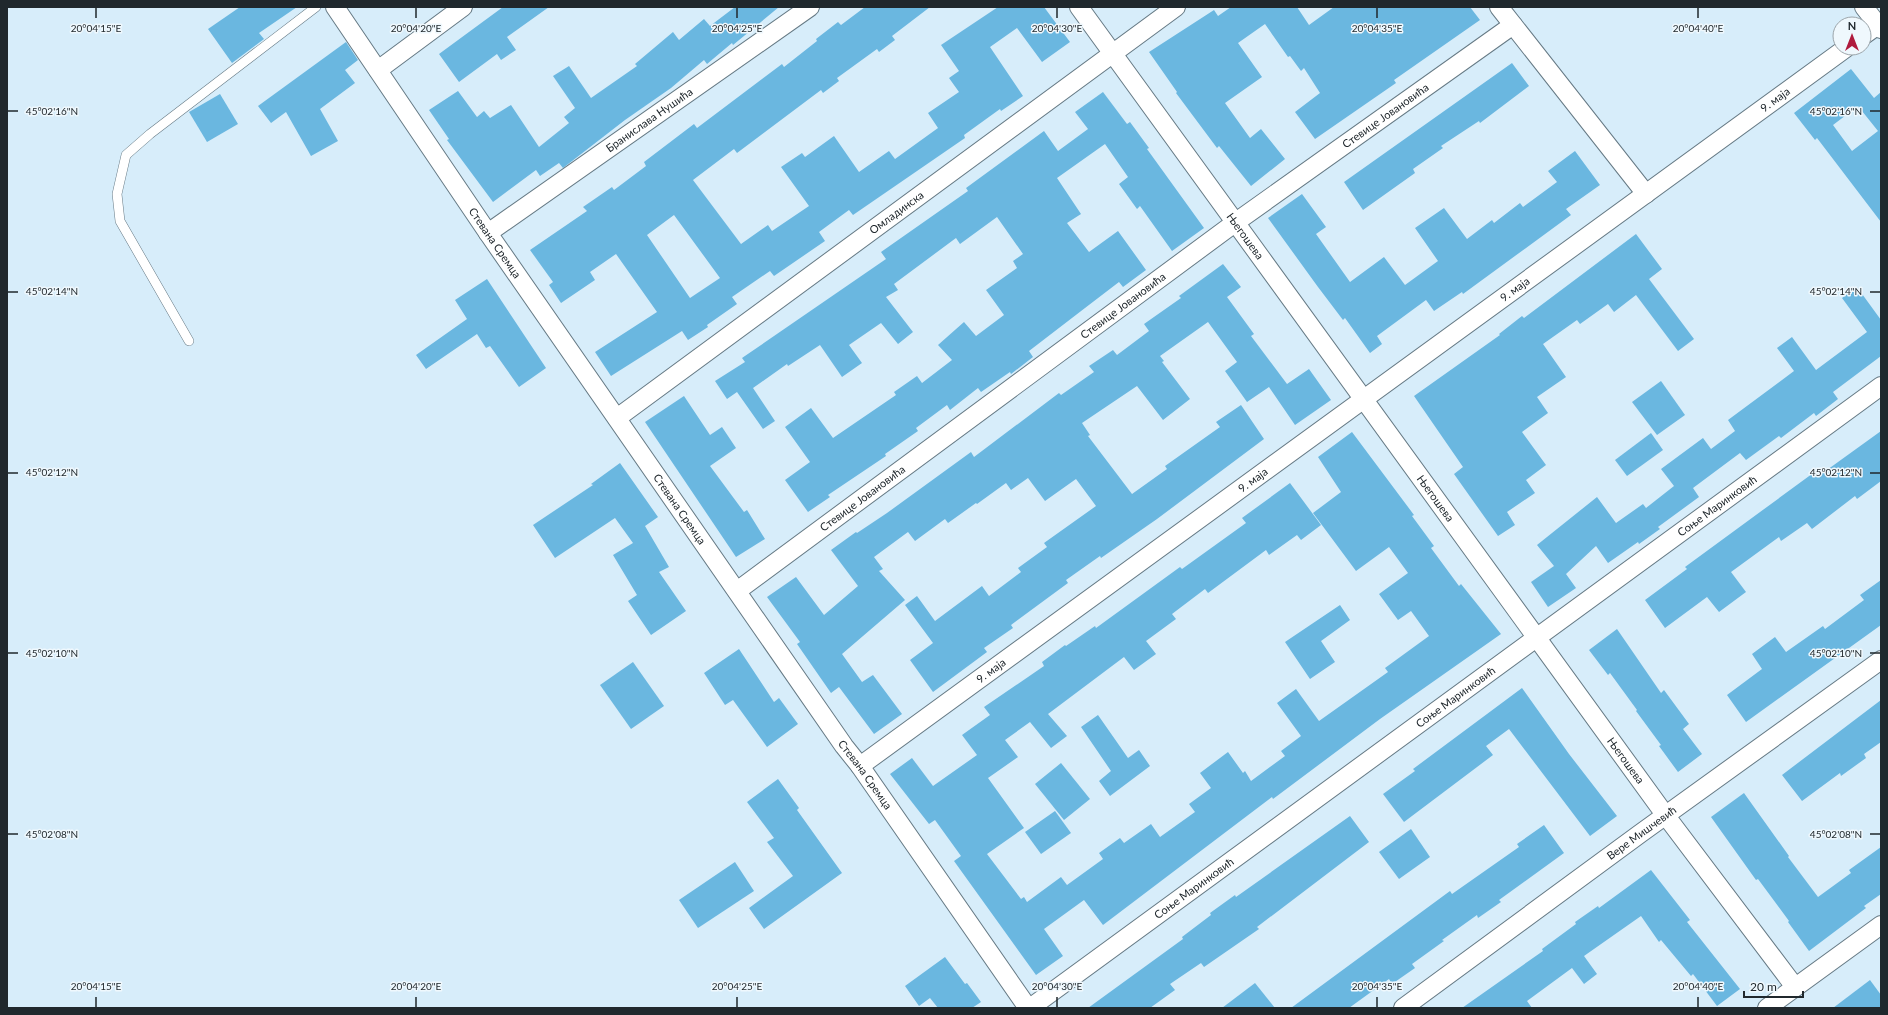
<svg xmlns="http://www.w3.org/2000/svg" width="1888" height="1015" viewBox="0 0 1888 1015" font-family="Lato,sans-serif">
	<rect width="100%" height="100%" fill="#d7edfa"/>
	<g fill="#6ab7e0" fill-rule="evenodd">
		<path d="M240,7H297L259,33L264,39L232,63L208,29Z"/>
		<path d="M503,7H549L507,37L516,50L501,60L497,54L459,82L439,54Z"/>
		<path d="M735,7H779L733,45L732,43L707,64L704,60L671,88L625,120L563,168L559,163L540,176L536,170L493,202L447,140L449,139L429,110L458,91L477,117L484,111L490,118L511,105L539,147L569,123L564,117L575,108L553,76L569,66L591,98L637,66L635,64L673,32L679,40L704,19L710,26Z"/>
		<path d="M865,7H930L892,36L895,40L879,52L877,49L837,78L839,81L823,93L821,90L737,153L734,149L693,180L741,244L768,225L772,231L809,206L781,167L802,153L805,157L834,136L859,172L889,151L895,159L938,128L928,113L959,92L949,78L959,71L941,45L998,7H1044L1070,42L1042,62L1017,28L990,47L1023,96L1001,111L1000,109L964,135L965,138L853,215L849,210L819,232L825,241L774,276L770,271L732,297L737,304L707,325L708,327L688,340L682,331L611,376L595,352L657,312L616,254L590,272L595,280L561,303L549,285L553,282L530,250L587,211L583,207L612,187L614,190L646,166L644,162L694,124L697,128L782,64L784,67L817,41L816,39L838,22L841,25ZM674,215L720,278L690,298L647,235Z"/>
		<path d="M1231,7H1297L1309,25L1334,7H1470L1480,20L1394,80L1396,83L1315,139L1295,112L1320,93L1304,68L1301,71L1290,56L1288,57L1265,24L1238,43L1262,77L1225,103L1250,138L1261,129L1285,159L1251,186L1219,146L1217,148L1176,93L1177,92L1149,52L1214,10L1218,16Z"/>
		<path d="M346,42L358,60L345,70L355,83L320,109L338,141L311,156L286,112L271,123L258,106Z"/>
		<path d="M1512,63L1529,86L1480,123L1479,121L1441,146L1443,148L1413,169L1415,173L1363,210L1344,182Z"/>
		<path d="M1851,69L1874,98L1881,92V222L1817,138L1815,140L1794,113ZM1858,106L1878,131L1852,151L1833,125Z"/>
		<path d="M1103,92L1127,124L1130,122L1149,148L1147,149L1204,228L1172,251L1140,206L1137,209L1119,184L1128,177L1105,144L1057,178L1081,214L1067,223L1089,252L1118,231L1146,270L1123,287L1119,282L1085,308L1029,351L1033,357L1011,374L1010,372L981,392L978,388L950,410L947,405L916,428L918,431L885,454L886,456L828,495L830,497L808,512L785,480L810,462L785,427L811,408L833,438L896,395L894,392L917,376L922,383L952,360L938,345L964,322L976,336L1004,315L986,290L1017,268L1013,261L1023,254L997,217L960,244L956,238L894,284L898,290L886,297L913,332L898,344L881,323L849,345L862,363L842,377L820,345L788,366L787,364L753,388L775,421L763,429L737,392L727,399L715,381L745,362L742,358L886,259L881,252L968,191L966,188L1044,131L1058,151L1088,129L1075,112Z"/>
		<path d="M220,94L238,124L207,142L189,112Z"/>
		<path d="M1575,151L1600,185L1566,209L1571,215L1463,294L1462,292L1434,311L1426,300L1377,336L1382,344L1370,353L1345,318L1343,320L1318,287L1268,218L1302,194L1326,227L1316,234L1350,282L1384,257L1405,285L1438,261L1415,228L1444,208L1467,239L1492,220L1494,223L1520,203L1523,207L1557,182L1548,171Z"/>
		<path d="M1636,234L1662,269L1649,279L1694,339L1678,351L1636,295L1614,312L1608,304L1580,324L1577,320L1543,344L1566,377L1537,397L1548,413L1522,432L1546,465L1526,480L1535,493L1507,512L1515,525L1498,536L1454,474L1463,467L1414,396L1500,335L1499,334L1522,316L1524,318Z"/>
		<path d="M1223,264L1241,287L1227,297L1254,334L1251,336L1287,384L1309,369L1331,400L1295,425L1269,387L1247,402L1225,371L1237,362L1208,322L1160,356L1164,361L1162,362L1190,399L1163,420L1137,386L1082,423L1090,435L1088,436L1132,494L1167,469L1165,466L1220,427L1216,422L1241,405L1264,439L1157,519L1101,558L1100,556L1066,580L1068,583L1011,625L1013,628L984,648L987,652L933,692L910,660L933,643L905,605L917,596L935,621L982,586L989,596L1021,572L1018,568L1047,547L1044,543L1096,506L1076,479L1045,501L1028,478L1011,490L1006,483L977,504L976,503L948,523L945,519L915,541L908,532L874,557L883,569L879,571L905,600L842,654L862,682L873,675L902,714L874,734L839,687L831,693L797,644L800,642L767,597L796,577L824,615L858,586L831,550L856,532L857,533L887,513L971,452L974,457L1059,393L1061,395L1094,372L1089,366L1113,350L1117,355L1149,331L1144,324L1181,298L1179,296Z"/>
		<path d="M487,279L546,368L519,387L490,346L486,348L477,334L426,369L416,355L467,319L455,300Z"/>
		<path d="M1857,287L1881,320V356L1833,392L1838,399L1816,416L1814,413L1781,438L1779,436L1746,460L1740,453L1693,488L1699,497L1658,527L1660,529L1639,544L1638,542L1608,563L1596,546L1566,574L1576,588L1548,607L1531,582L1554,566L1537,545L1597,497L1616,523L1643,504L1646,508L1674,486L1661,469L1703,438L1711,449L1735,431L1728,420L1794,371L1777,348L1792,337L1816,370L1867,332L1842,298Z"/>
		<path d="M1661,381L1685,415L1657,435L1632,402Z"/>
		<path d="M684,396L710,435L722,427L736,448L710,466L744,512L747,510L765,539L736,557L645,422Z"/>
		<path d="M1881,431V481L1857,499L1855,496L1812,529L1807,523L1781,541L1779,537L1731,572L1746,592L1719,612L1707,597L1665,628L1645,600L1687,569L1685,567L1816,471L1820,475Z"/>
		<path d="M1352,432L1414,515L1412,516L1434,546L1431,548L1459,586L1461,584L1501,634L1380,719L1273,799L1272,797L1103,925L1084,900L1044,929L1063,956L1036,975L954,861L961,856L935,820L929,824L890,774L912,758L933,786L977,755L962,735L990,715L984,707L1044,666L1042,662L1065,645L1066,646L1095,626L1096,628L1180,567L1182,569L1246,523L1242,518L1290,483L1321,525L1301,540L1297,535L1269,555L1266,550L1208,593L1205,589L1172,614L1176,619L1146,641L1156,654L1134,670L1124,657L1048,714L1067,736L1051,748L1030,722L1005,740L1018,757L988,778L1024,828L987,854L1021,899L1024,897L1027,902L1061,877L1067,885L1103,859L1099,853L1120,838L1124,843L1151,824L1160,837L1195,812L1189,804L1211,788L1200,773L1228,752L1243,773L1245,771L1251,781L1285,756L1281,751L1301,736L1277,703L1296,689L1319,721L1388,672L1385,668L1429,636L1411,611L1398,620L1379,594L1408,573L1389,547L1356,571L1313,513L1341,492L1318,457Z"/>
		<path d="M1651,433L1663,450L1627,476L1615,460Z"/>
		<path d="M620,463L658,517L645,526L669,567L659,572L686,611L651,635L628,601L637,595L613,555L633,543L615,518L555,558L533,525L593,485L591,484Z"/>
		<path d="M1881,580V625L1746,722L1727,695L1762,669L1752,654L1775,637L1786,652L1823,626L1825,629L1864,600L1860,595Z"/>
		<path d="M1340,605L1350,620L1321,641L1335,662L1310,679L1285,642Z"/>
		<path d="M1617,629L1661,693L1664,690L1689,724L1683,729L1702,754L1678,772L1659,746L1661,745L1636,711L1637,710L1610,673L1608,675L1589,650Z"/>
		<path d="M739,649L774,702L779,698L798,724L767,747L733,700L725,705L704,673Z"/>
		<path d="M633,662L664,706L631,729L600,685Z"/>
		<path d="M1522,688L1569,754L1617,816L1590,836L1509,729L1486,746L1493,755L1404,822L1383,794L1415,771L1413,769Z"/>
		<path d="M1881,700V742L1864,754L1866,758L1841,776L1840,773L1802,801L1782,775Z"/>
		<path d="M1098,715L1128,758L1139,750L1150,766L1110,796L1099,781L1111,771L1081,727Z"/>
		<path d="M1061,763L1090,799L1064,820L1035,784Z"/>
		<path d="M778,779L799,808L797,810L842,873L764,929L749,908L793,876L767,842L774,838L747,802Z"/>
		<path d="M1744,793L1789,856L1788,857L1818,897L1851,873L1849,870L1881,847V894L1864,906L1866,908L1809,951L1788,922L1789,921L1758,879L1756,880L1711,817Z"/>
		<path d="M1055,811L1071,833L1041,854L1025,832Z"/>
		<path d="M1350,816L1369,842L1257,927L1259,929L1204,967L1201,963L1170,984L1175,990L1150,1008H1088L1183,939L1182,937L1211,915L1210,913L1235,895L1236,897Z"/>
		<path d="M1544,825L1564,853L1499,900L1501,902L1478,918L1477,915L1442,940L1444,941L1412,964L1415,968L1392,984L1389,979L1349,1008H1291L1450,891L1452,894L1519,847L1517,844Z"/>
		<path d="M1411,829L1430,857L1399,879L1379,852Z"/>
		<path d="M735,862L754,891L698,928L679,900Z"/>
		<path d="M1651,870L1690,920L1687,922L1740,989L1717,1006L1693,974L1691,976L1661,940L1659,942L1641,916L1584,956L1597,974L1584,984L1572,968L1527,1001L1532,1008H1462L1543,951L1542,949L1576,924L1575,922L1598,906L1599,908Z"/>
		<path d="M945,957L965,984L967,983L981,1002L972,1008H938L930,998L919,1006L905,986Z"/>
		<path d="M1870,980L1881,995V1008H1833Z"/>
		<path d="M1255,983L1275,1008H1222Z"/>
	</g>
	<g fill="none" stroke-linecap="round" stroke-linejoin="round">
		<g stroke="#667a85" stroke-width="10">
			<path id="lane" d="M189,341L120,221L117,194L126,155L150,134L316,7"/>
		</g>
		<g stroke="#667a85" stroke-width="20">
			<g id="street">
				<path id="s1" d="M335,7L488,233L844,746L860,766L1028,1008"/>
				<path id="s2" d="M1079,7L1666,816L1795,987"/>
				<path d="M1499,7L1646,194"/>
				<path d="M1864,7L1881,29"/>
				<path d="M1864,35L1878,25"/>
				<path d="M378,70L463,7"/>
				<path id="s3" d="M488,233L810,7"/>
				<path id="s4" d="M617,418L1176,7"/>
				<path id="s5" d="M737,591L1236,222L1513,25"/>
				<path id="s6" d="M860,766L1846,48"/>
				<path id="s7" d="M1030,1008L1881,386"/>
				<path id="s8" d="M1403,1008L1641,833L1881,660"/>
				<path d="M1767,1008L1881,925"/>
			</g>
		</g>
		<use href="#lane" stroke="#fff" stroke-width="9"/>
		<use href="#street" stroke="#fff" stroke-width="18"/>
	</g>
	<path fill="none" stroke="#20282d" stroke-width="1.5" d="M96,8V18M416,8V18M737,8V18M1057,8V18M1377,8V18M1698,8V18M8,111H18M1870,111H1880M8,292H18M1870,292H1880M8,473H18M1870,473H1880M8,653H18M1870,653H1880M8,834H18M1870,834H1880M96,997V1007M416,997V1007M737,997V1007M1057,997V1007M1377,997V1007M1698,997V1007"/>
	<g text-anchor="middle" stroke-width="3" stroke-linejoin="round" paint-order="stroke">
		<g font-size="11" fill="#20282d" stroke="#eff8fd">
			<text dy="4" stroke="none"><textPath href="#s6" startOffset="1132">9. маја</textPath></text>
			<text dy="4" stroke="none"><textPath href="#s5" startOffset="804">Стевице Јовановића</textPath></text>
			<text dy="4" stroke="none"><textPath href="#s3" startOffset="197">Бранислава Нушића</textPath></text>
			<text dy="4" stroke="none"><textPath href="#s4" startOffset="347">Омладинска</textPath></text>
			<text dy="4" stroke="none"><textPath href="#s2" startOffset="283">Његошева</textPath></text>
			<text dy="4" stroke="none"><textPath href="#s1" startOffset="285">Стевана Сремца</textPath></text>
			<text dy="4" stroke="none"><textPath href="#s6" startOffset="810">9. маја</textPath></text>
			<text dy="4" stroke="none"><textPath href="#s5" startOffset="480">Стевице Јовановића</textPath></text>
			<text dy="4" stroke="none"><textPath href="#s6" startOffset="486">9. маја</textPath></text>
			<text dy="4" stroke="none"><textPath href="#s5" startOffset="156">Стевице Јовановића</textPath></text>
			<text dy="4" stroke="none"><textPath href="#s2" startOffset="607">Његошева</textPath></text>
			<text dy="4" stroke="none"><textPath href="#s7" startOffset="851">Соње Маринковић</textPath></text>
			<text dy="4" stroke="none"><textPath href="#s1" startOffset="609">Стевана Сремца</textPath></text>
			<text dy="4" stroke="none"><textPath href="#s6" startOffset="162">9. маја</textPath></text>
			<text dy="4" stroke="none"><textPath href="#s7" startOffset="527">Соње Маринковић</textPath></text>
			<text dy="4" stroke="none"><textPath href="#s2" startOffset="931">Његошева</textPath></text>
			<text dy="4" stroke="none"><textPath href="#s1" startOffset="933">Стевана Сремца</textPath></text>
			<text dy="4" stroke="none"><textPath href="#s8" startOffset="296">Вере Мишчевић</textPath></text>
			<text dy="4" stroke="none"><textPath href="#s7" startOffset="203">Соње Маринковић</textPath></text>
		</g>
	</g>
	<g font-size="10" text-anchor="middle" fill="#20282d" stroke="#eff8fd" stroke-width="3" stroke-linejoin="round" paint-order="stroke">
		<text x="96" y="32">20°04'15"E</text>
		<text x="416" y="32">20°04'20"E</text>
		<text x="737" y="32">20°04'25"E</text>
		<text x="1057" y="32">20°04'30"E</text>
		<text x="1377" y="32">20°04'35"E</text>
		<text x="1698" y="32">20°04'40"E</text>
		<text x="52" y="115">45°02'16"N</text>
		<text x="1836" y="115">45°02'16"N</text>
		<text x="52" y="295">45°02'14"N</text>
		<text x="1836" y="295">45°02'14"N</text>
		<text x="52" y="476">45°02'12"N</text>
		<text x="1836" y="476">45°02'12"N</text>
		<text x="52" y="657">45°02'10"N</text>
		<text x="1836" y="657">45°02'10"N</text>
		<text x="52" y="838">45°02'08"N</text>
		<text x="1836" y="838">45°02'08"N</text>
		<text x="96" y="990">20°04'15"E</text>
		<text x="416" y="990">20°04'20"E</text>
		<text x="737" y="990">20°04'25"E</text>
		<text x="1057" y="990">20°04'30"E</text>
		<text x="1377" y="990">20°04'35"E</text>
		<text x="1698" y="990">20°04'40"E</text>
	</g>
	<rect width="1888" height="1015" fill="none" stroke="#20282d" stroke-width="16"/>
	<g transform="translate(1852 36)"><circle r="19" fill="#eff8fd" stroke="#9ca5aa"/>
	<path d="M0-3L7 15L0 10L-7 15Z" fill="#af1b3d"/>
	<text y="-6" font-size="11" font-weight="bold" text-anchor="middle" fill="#20282d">N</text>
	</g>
	<path d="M1744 991v6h59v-6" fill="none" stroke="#20282d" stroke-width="2"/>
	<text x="1750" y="991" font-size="12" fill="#20282d" stroke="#eff8fd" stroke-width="3" paint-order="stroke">20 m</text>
</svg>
